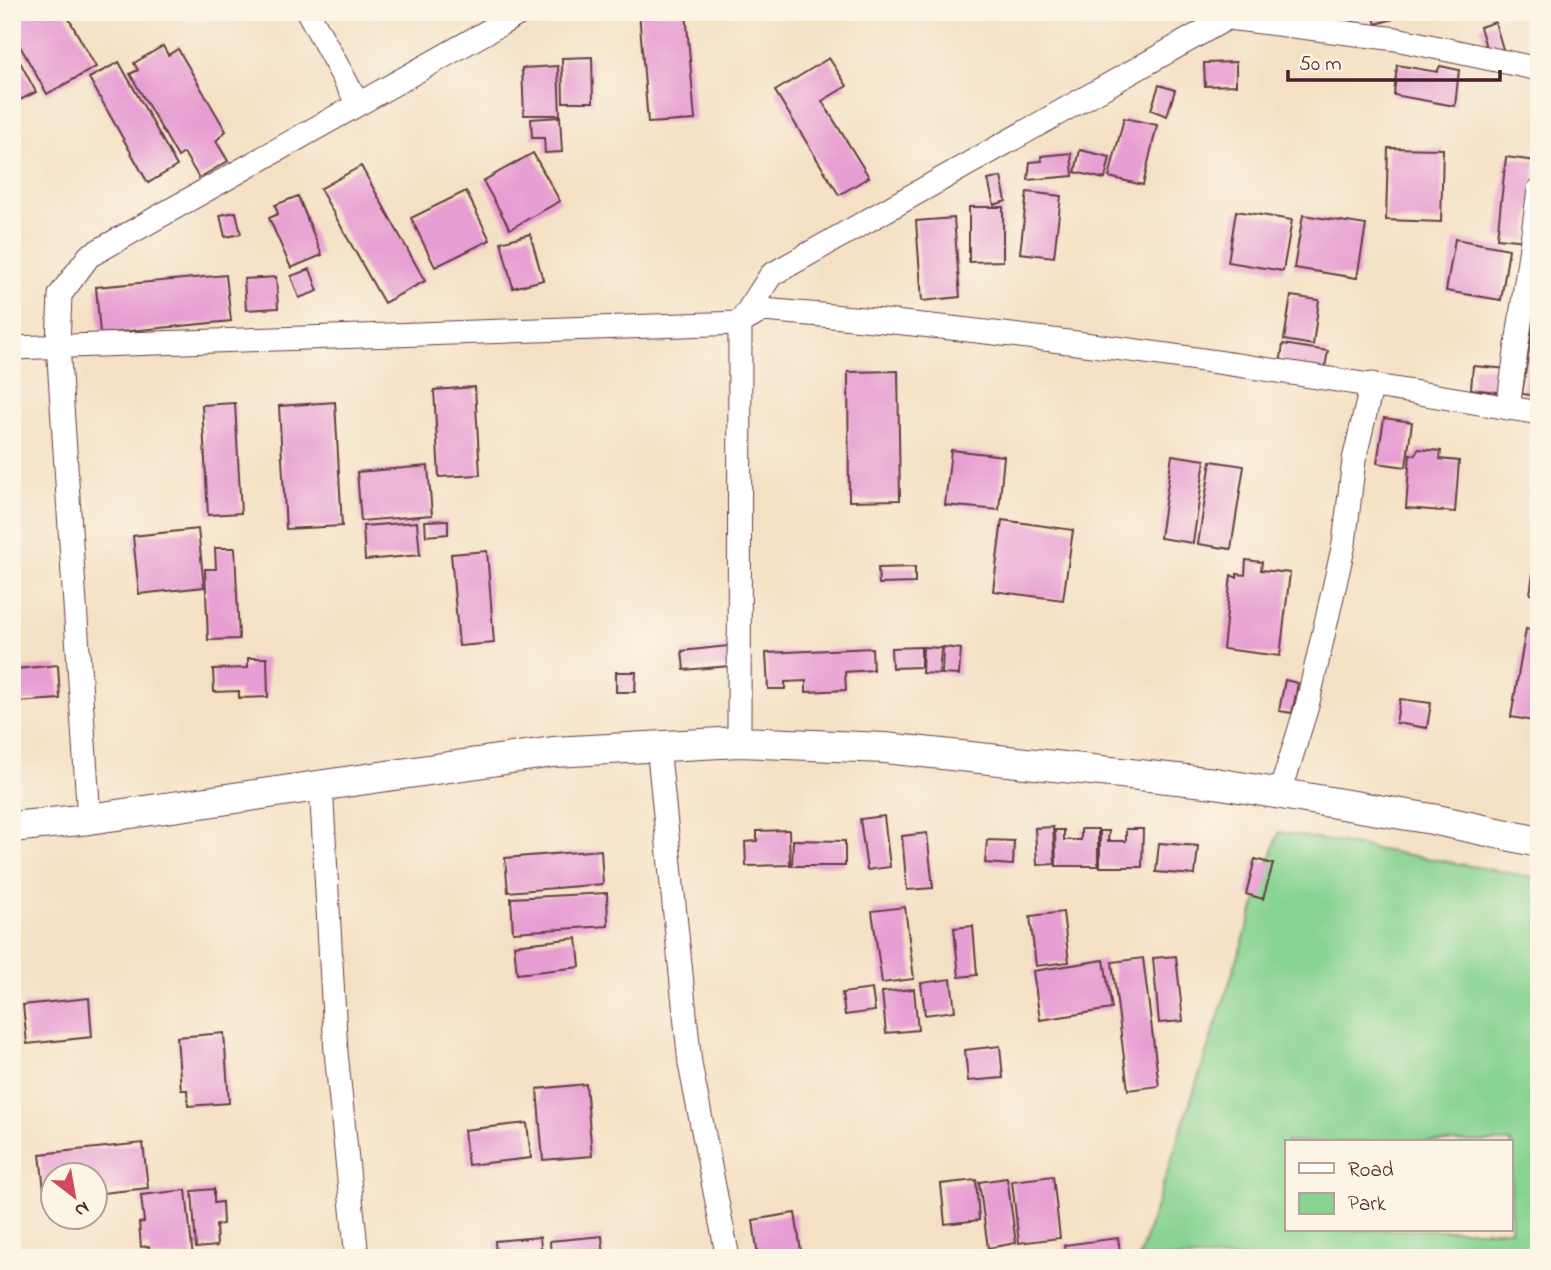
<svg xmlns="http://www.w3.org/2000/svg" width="1551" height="1270" viewBox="0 0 1551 1270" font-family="'Indie Flower',sans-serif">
	<rect width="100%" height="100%" fill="#fcf5e5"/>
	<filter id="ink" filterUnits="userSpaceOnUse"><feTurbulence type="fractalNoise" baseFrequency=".0143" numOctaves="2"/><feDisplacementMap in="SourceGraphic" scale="14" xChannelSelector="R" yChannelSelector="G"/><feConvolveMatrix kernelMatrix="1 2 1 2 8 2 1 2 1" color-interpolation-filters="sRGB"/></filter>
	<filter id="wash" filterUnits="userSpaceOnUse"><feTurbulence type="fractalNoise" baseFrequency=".00686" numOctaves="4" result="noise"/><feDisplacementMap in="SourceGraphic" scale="28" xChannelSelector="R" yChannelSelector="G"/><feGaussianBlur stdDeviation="1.57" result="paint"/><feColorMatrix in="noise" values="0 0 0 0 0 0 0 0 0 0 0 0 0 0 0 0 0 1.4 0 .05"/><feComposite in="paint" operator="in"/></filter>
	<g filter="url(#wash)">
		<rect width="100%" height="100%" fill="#f4e1c5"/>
		<path fill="#87d391" stroke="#68795e" stroke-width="2" fill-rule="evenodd" d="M1279,832L1539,878V1258H1139ZM1287,1142H1511V1230H1287Z"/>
		<g id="blocks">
			<g fill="#e79ed2">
				<path d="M12,12H65L96,67L47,94L12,32Z"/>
				<path d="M639,12H686L695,120L648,123Z"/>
				<path d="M1306,12H1364L1365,17L1329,27L1305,21Z"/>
				<path d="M1372,12H1398L1400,17L1376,24Z"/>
				<path d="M1495,22L1503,49L1488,54L1480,27Z"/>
				<path d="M163,46L168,55L178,49L226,131L216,141L228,161L199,178L184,153L178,157L130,74L138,70L134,63Z"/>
				<path d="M12,47L36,92L12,104Z"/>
				<path d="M592,57L593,102H563L562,58Z"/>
				<path d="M829,58L847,86L822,101L869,177L839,195L775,91Z"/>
				<path d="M119,62L177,166L148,183L89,78Z"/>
				<path d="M1236,62V85L1205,86L1204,63Z"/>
				<path d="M1397,65L1437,72L1440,66L1459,70L1455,106L1394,95Z"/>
				<path d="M558,66L560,115H524L522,68Z"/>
				<path d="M1159,85L1175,90L1167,116L1151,110Z"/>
				<path d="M560,117L562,152L545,153L544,138H532L531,119Z"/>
				<path d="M1124,118L1157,125L1143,185L1109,177Z"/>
				<path d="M1388,148L1443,149L1441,222L1386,220Z"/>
				<path d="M1080,150L1110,157L1105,179L1075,172Z"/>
				<path d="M533,153L560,201L510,229L483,181Z"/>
				<path d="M1071,153L1073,176L1028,180L1030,162L1042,161L1041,156Z"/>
				<path d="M1506,157L1536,161L1527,241L1497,238Z"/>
				<path d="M361,166L425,281L384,303L320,189Z"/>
				<path d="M1001,177L1006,201L994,205L988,180Z"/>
				<path d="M466,191L490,240L435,267L411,218Z"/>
				<path d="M1027,192L1061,196L1054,257L1020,253Z"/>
				<path d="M298,196L322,255L291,268L269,218L278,214L275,205Z"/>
				<path d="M969,207H1003V261L969,262Z"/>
				<path d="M1236,211L1292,220L1283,271L1228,262Z"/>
				<path d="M236,212L241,234L225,237L220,215Z"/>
				<path d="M1303,215L1366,225L1357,278L1294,268Z"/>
				<path d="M954,218L960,297L922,301L916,221Z"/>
				<path d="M530,234L543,280L513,288L501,242Z"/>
				<path d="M1455,239L1509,249L1501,300L1446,291Z"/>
				<path d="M310,269L318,291L299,298L291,276Z"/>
				<path d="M226,275L231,321L100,334L96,287Z"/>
				<path d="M276,277L278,308L246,310L244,279Z"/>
				<path d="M1291,296L1319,300L1313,345L1284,340Z"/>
				<path d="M1533,324L1539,325V396L1522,394Z"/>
				<path d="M1283,344L1328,351L1324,373L1280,366Z"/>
				<path d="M1473,366L1509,369L1506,393L1471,389Z"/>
				<path d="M898,371L900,500L849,501L848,372Z"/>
				<path d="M475,387L480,475L439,477L434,390Z"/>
				<path d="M335,402L342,526L286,529L279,406Z"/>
				<path d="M235,403L241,513L208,515L202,405Z"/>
				<path d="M1384,418L1412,422L1406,467L1377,463Z"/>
				<path d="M1418,449L1441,451L1440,459L1459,461L1455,512L1406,508L1410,454L1415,455Z"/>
				<path d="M951,450L1004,456L999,510L945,505Z"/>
				<path d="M1172,455L1205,460L1193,543L1160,538Z"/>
				<path d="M1211,461L1244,466L1231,549L1198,544Z"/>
				<path d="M428,466L432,515L361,521L357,472Z"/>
				<path d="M448,520V534L426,536L425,521Z"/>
				<path d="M1002,520L1073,530L1063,600L993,591Z"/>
				<path d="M417,522L420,555L365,560L363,526Z"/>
				<path d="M198,529L204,587L139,594L133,536Z"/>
				<path d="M1537,547H1539V595L1530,594Z"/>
				<path d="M215,548H235L239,639L208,640L205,569H216Z"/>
				<path d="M487,551L494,643L459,646L451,554Z"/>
				<path d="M1246,560L1262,562L1261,570L1290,573L1280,656L1223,649L1231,575L1237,578V574L1245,575Z"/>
				<path d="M915,567V583L879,584L878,568Z"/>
				<path d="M1526,629L1539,631V722L1511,717Z"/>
				<path d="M728,646L730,666L684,670L682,651Z"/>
				<path d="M921,647V667L892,668L891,648Z"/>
				<path d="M923,647L941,648L939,674L922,673Z"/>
				<path d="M943,647L961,649L959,675L942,674Z"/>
				<path d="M872,648L873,670L845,672L846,690L806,692V681L785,682V689H768L766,653Z"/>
				<path d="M248,658H267L268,697L239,698V691L214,692L213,669L248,668Z"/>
				<path d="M58,665L60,699L17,702L16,669Z"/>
				<path d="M616,672H636L635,692H616Z"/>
				<path d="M1285,680L1298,683L1292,713L1279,711Z"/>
				<path d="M1400,699L1431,703L1427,728L1396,723Z"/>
				<path d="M884,816L890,867L867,870L860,819Z"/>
				<path d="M1053,827L1055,864L1037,865L1035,828Z"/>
				<path d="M1081,829H1098V866H1056L1055,830H1064V840H1081Z"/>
				<path d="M1126,829H1143L1142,867H1100V831H1109L1108,841H1126Z"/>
				<path d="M789,830L790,865L746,866L745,842L757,841V831Z"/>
				<path d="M927,833L933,888L907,890L902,836Z"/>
				<path d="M793,840L845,841V866H792Z"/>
				<path d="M987,840L1014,841L1013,865L985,863Z"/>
				<path d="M1159,843L1198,846L1195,875L1156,872Z"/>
				<path d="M601,850L603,884L508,892L505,858Z"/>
				<path d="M1255,859L1273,864L1263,899L1246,894Z"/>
				<path d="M607,893L608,926L513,932L511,898Z"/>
				<path d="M905,907L914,979L882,983L872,911Z"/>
				<path d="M1063,912L1069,962L1036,966L1030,916Z"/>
				<path d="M973,926L977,975L959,977L954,928Z"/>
				<path d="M577,938L580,967L517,974L514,945Z"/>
				<path d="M1176,956L1183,1021L1159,1023L1153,958Z"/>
				<path d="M1143,958L1159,1086L1128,1090L1112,962Z"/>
				<path d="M1104,960L1112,1009L1040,1020L1033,971Z"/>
				<path d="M951,979L955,1011L925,1015L921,983Z"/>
				<path d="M872,989L875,1011L845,1015L842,993Z"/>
				<path d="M914,989L918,1030L886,1033L882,992Z"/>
				<path d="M89,998L92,1037L27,1044L23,1005Z"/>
				<path d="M224,1033L229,1103L188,1106L187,1090H181L177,1037Z"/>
				<path d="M1000,1046L1003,1078L968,1081L965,1050Z"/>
				<path d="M586,1084L592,1156L543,1160L537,1089Z"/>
				<path d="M527,1123L531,1158L468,1165L464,1130Z"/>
				<path d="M143,1143L148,1188L94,1194V1176H52V1198L45,1199L40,1154Z"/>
				<path d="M1053,1176L1060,1238L1019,1243L1012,1181Z"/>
				<path d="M1007,1178L1016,1243L988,1248L979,1182Z"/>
				<path d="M976,1180L979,1220L945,1224L941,1184Z"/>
				<path d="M214,1189V1203L222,1202L223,1224L216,1225L217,1246L196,1248L192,1191Z"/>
				<path d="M186,1190L193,1258H150L149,1246L141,1247L139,1223L144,1222L141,1195Z"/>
				<path d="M795,1213L802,1257L758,1258L753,1220Z"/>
				<path d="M602,1236L604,1258H551L550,1241Z"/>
				<path d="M540,1237L542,1258H496L495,1241Z"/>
				<path d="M1118,1238L1121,1258H1066L1064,1245Z"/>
			</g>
		</g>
	</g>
	<g filter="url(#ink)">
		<use href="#blocks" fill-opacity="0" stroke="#643c42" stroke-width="2"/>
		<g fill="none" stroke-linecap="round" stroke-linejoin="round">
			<g stroke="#643c42" stroke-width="25">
				<g id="minor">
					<path d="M308,12L358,104"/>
					<path d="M1228,18L1396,39L1539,69"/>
					<path d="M12,348L740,323L763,310C1023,331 1281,369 1539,413"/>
					<path d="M1508,408L1539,190"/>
					<path d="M739,742L740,323L771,275L1238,12"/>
					<path d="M658,745L690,1064L728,1258"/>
					<path d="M321,784L336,1052L357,1258"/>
					<path d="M1280,793L1307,706L1344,544L1354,460L1372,384"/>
					<path d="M89,819L58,344L60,295L89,256L522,12"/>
				</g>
			</g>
			<g stroke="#643c42" stroke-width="32">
				<path id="tertiary" d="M12,827L89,819L553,752L739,742L885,748L1215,783L1432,819L1539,842"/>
			</g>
			<use href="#minor" stroke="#fff" stroke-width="23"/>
			<use href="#tertiary" stroke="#fff" stroke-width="30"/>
		</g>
	</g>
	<rect width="1551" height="1270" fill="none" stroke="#fcf5e5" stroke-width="42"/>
	<rect x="1285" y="1140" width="228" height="91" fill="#fcf5e5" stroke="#b59f9b" stroke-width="2"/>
	<rect x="1299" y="1163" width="35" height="10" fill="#ffffff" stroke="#b59f9b" stroke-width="2"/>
	<text x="1348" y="1176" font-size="21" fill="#4a1f2b">Road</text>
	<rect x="1299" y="1193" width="35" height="21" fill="#87d391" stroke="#b59f9b" stroke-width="2"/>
	<text x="1348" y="1210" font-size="21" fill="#4a1f2b">Park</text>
	<g transform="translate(74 1196) rotate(149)"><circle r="33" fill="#fcf5e5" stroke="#b59f9b" stroke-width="2"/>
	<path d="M0-5L12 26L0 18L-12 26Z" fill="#d1495b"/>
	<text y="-10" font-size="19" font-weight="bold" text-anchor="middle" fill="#4a1f2b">N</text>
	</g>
	<path d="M1288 70v10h212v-10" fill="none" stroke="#4a1f2b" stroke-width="3.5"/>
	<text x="1299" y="70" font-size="21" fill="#4a1f2b" stroke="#fcf5e5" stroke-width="5" paint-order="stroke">50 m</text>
</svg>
